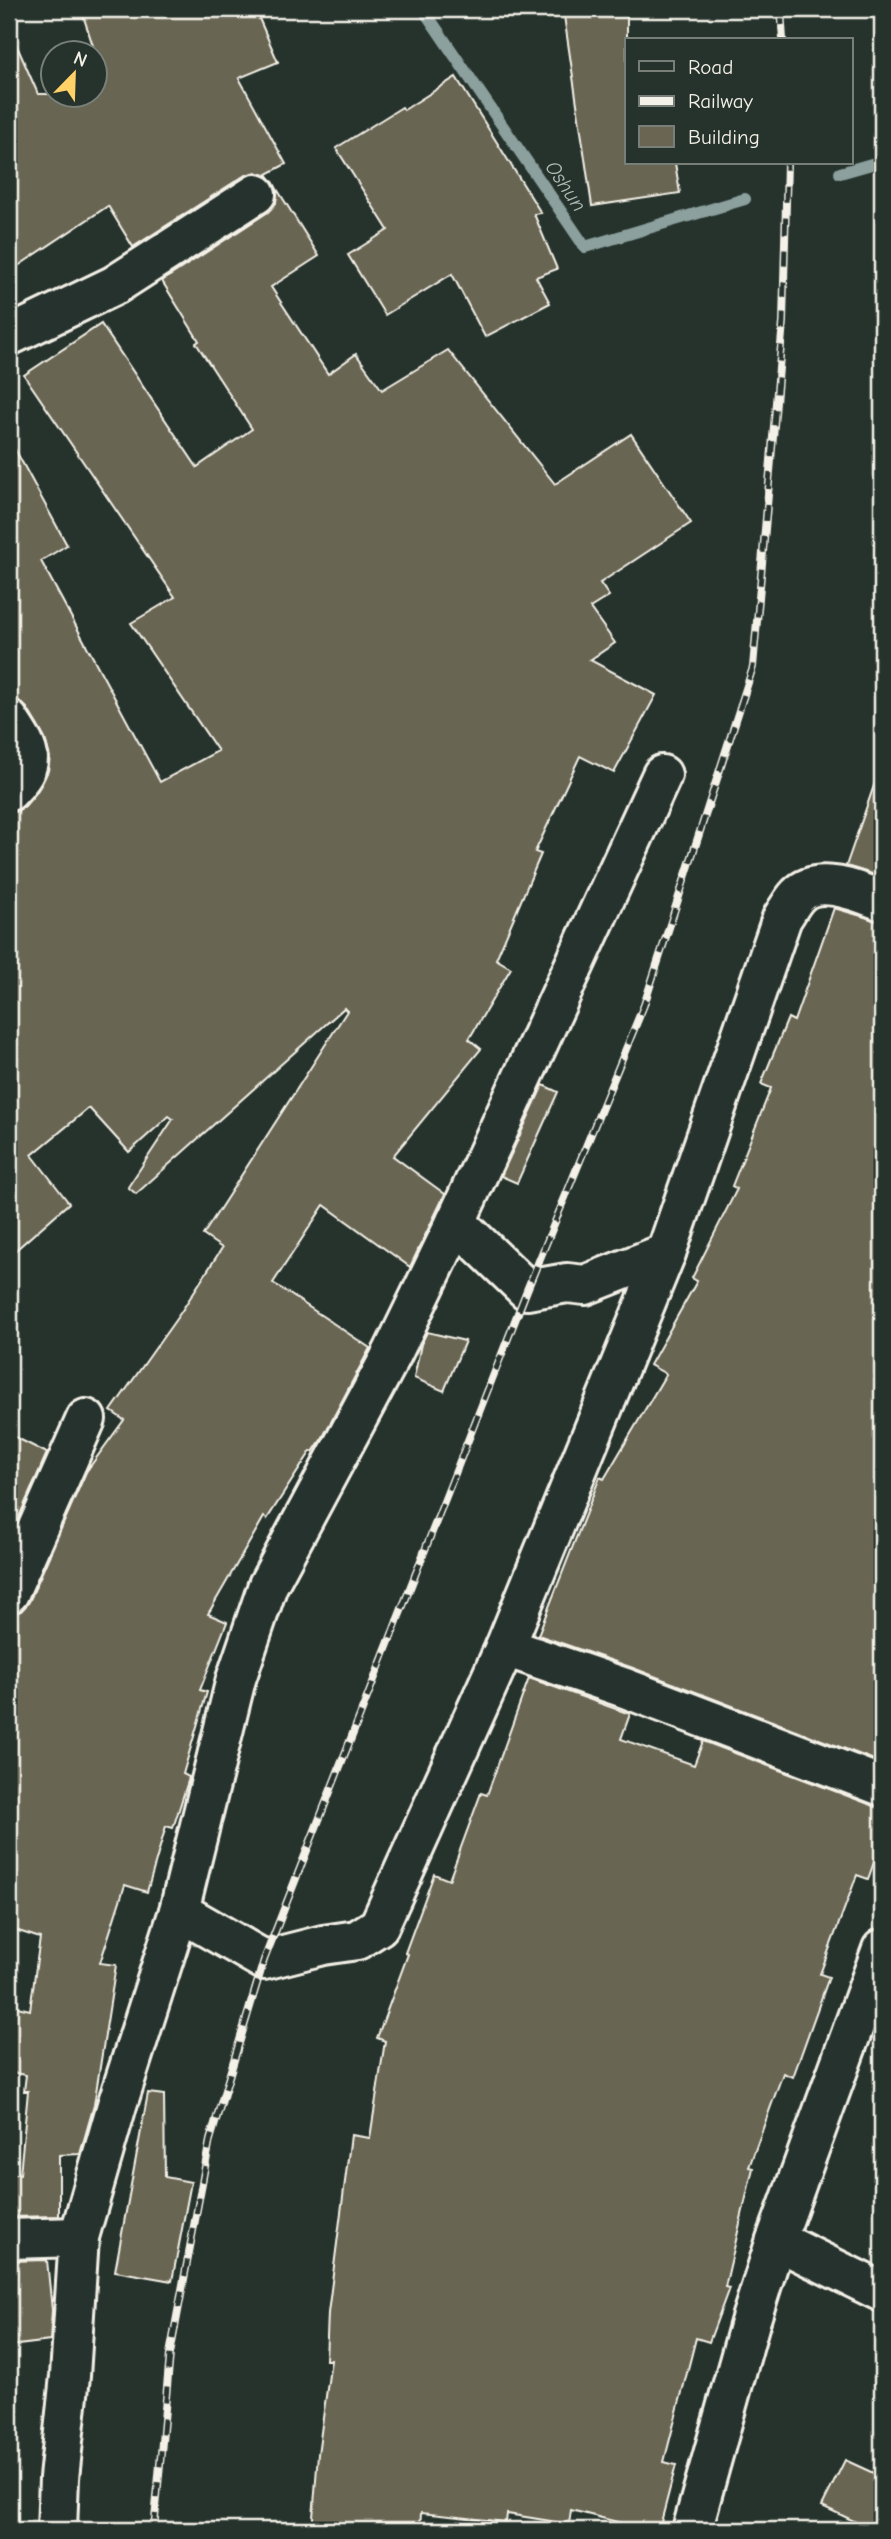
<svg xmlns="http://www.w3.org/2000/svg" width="891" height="2539" viewBox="0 0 891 2539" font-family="'Comic Neue',sans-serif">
	<rect width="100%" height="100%" fill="#26332d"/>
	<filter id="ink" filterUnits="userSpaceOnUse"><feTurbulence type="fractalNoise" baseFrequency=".0143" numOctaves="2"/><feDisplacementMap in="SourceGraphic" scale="14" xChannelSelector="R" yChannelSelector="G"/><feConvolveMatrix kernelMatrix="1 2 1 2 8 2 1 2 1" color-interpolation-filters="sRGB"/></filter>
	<g filter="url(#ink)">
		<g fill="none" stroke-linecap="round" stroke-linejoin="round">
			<g stroke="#8ca09e" stroke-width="12">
				<path d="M423,9L585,247L745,199"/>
				<path d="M840,173L882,161"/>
			</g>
		</g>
		<g fill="#696552" stroke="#f4f1e8" stroke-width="2">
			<path d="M81,9H255L278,62L239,78L286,164L267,174L270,178L256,172L244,176L133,247L108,206L9,272V28L38,94H94V49Z"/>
			<path d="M563,9H627V163H675L680,193L592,206Z"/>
			<path d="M456,77L541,213L534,214L557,269L536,277L550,303L485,337L452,274L385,315L348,255L388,230L336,148L402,107L404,110Z"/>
			<path d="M277,189L319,256L271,287L328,374L356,354L382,390L448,350L555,484L631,434L691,523L600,583L609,596L590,608L615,643L590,660L656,695L614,773L580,756L535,852L541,854L496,959L511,968L469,1039L481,1049L393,1156L445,1194L410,1267L324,1205L273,1283L370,1348L323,1437L313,1452L311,1451L267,1519L264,1517L208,1614L227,1622L200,1690L207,1692L183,1774L189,1777L188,1781L173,1828L166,1826L147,1892L125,1885L100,1963L116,1965L94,2105L80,2154L59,2155V2216L9,2217V2174H20L28,2091H24L26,2075L9,2072V2005L30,2010L40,1938L9,1928V1614L21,1611L29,1602L86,1472L124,1420L111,1411L181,1312L222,1248L203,1235L347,1011L344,1008L136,1194L128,1187L173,1119L169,1116L129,1152L89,1108L32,1155L69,1203L9,1256V812H16L25,806L36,793L48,771L50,757L45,739L27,708L19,701L9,698V438L67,545L41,561L160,782L218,751L131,623L175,597L24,375L101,324L197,467L252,429L196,343L199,341L162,281L268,212L276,203Z"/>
			<path d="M877,777L882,778V877L846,866Z"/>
			<path d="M834,908L882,922V1763L633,1668L538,1635L600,1477L604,1479L666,1374L650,1365L697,1281L692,1278L737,1189L732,1186L771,1088L761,1084L788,1018L794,1021Z"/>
			<path d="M543,1085L558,1092L517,1183L501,1176Z"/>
			<path d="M427,1332L465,1341L444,1391L414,1378L421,1344Z"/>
			<path d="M9,1434L47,1453L9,1540Z"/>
			<path d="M529,1678L630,1714L621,1739L694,1765L703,1741L874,1806L882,1807V1840L868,1879L857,1875L820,1974L829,1977L793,2077L783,2073L749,2167L753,2168L725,2287L729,2288L709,2342L696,2338L664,2462L676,2465L659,2530H648L571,2510L569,2524L507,2514L506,2522L421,2513L420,2530H312L318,2454L331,2360H326L328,2313L351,2135L370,2138L385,2041L377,2038L408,1954L405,1953L434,1874L449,1880L481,1793L487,1795Z"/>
			<path d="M148,2093L164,2095L165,2177L191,2182L172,2281L115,2271Z"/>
			<path d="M47,2260L52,2310L50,2341L9,2346V2261Z"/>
			<path d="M845,2460L882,2477V2530H873L822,2506Z"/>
		</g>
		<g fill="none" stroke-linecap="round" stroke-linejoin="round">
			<g stroke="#f4f1e8" stroke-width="44">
				<g id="minor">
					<path d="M9,336L115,285L256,194"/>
					<path d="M9,720C29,751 39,761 9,791"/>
					<path d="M456,1222L527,1290L567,1283L585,1285L666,1253"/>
					<path d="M9,1593L86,1419"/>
					<path d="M505,1647L625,1688L882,1786"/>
					<path d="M179,1911L264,1960L323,1945L357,1940L379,1926L505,1647L666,1253L782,918C787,911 792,901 798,895C818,874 860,892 882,901"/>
					<path d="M9,2239L79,2237"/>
					<path d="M776,2240L882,2292"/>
					<path d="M57,2530L59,2478L70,2376L79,2237L117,2105L179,1911L236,1679L268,1585L392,1354L456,1222L662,775"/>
					<path d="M692,2530L751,2319L776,2240L882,1949"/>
				</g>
			</g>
			<use href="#minor" stroke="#26332d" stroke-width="38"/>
			<g stroke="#f4f1e8" stroke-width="8">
				<g id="rail">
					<path d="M781,9L783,40"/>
					<path d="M154,2530L170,2354L210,2140L264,1960L527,1290L644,1005L753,667L783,322L787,163"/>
				</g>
			</g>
			<use href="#rail" stroke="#26332d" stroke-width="5" stroke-dasharray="16" stroke-linecap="butt"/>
		</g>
	</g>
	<g text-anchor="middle" stroke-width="5" stroke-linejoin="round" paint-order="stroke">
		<g font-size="21" font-style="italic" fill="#afbbb6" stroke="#26332d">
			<text transform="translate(566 186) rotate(56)" y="7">Oshun</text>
		</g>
	</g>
	<rect width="891" height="2539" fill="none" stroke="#26332d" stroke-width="35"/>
	<rect x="18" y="18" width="856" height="2504" fill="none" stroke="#f4f1e8" stroke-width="2.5" filter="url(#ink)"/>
	<rect x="625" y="38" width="228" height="126" fill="#26332d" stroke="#787f78" stroke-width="2"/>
	<rect x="639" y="61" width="35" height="10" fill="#26332d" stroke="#787f78" stroke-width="2"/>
	<text x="688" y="74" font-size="21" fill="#f4f1e8">Road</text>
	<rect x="639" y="96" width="35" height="10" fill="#f4f1e8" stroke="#787f78" stroke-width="2"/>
	<text x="688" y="108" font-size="21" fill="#f4f1e8">Railway</text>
	<rect x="639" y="126" width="35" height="21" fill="#696552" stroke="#787f78" stroke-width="2"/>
	<text x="688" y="144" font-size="21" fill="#f4f1e8">Building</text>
	<g transform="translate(74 74) rotate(23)"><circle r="33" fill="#26332d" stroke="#787f78" stroke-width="2"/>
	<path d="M0-5L12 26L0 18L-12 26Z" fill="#ffd166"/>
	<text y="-10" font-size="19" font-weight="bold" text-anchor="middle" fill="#f4f1e8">N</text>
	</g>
</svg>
